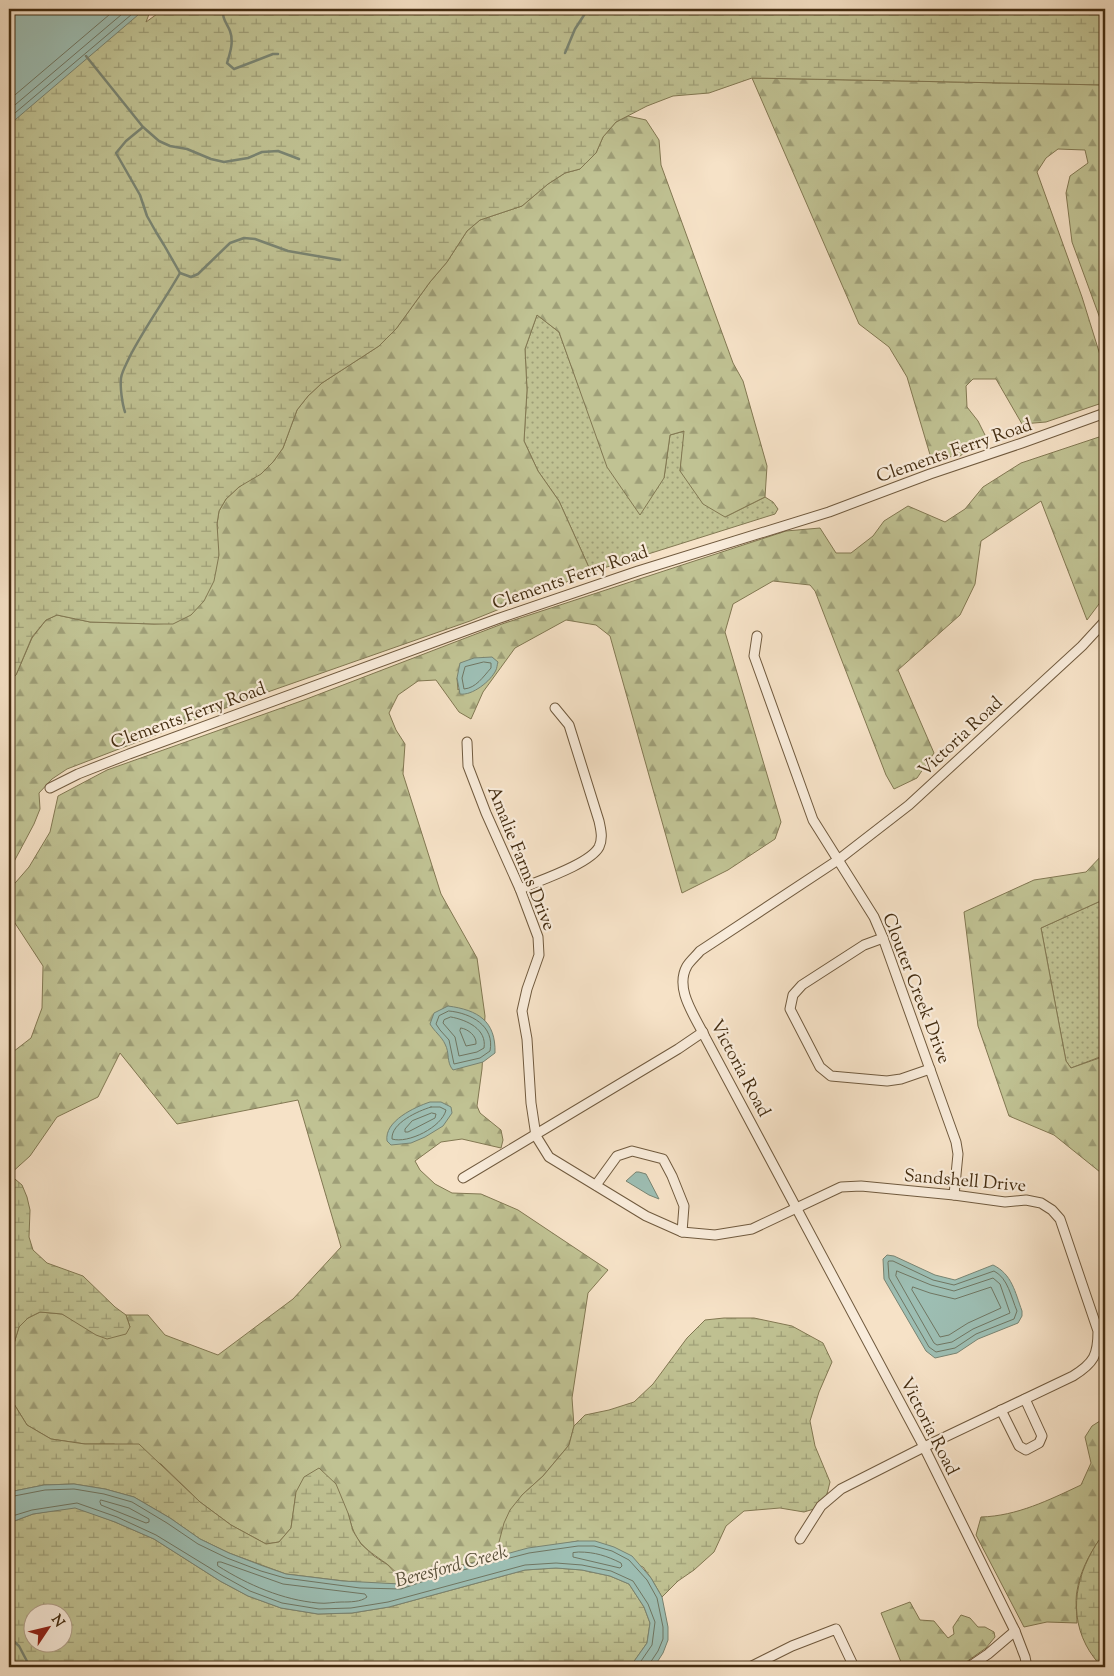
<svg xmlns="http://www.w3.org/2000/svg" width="1114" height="1676" viewBox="0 0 1114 1676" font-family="'Sorts Mill Goudy',serif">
	<defs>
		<pattern id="grass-dots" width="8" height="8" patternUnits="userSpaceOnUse" patternTransform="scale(1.25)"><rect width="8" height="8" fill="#c0c293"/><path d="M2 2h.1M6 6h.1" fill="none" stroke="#9e9e77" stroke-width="1.8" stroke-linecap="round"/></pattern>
		<pattern id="forest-firs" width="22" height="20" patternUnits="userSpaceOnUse" patternTransform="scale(1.25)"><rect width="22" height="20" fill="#c0c293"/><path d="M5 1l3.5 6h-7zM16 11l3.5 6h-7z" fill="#9e9e77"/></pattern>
		<pattern id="wetland-marsh" width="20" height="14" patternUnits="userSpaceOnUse" patternTransform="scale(1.25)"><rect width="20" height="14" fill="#c0c293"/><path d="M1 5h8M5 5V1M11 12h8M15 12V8" fill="none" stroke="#9e9e77"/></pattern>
	</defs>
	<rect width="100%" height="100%" fill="#f6e2c7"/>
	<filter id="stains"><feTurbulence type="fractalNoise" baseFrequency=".004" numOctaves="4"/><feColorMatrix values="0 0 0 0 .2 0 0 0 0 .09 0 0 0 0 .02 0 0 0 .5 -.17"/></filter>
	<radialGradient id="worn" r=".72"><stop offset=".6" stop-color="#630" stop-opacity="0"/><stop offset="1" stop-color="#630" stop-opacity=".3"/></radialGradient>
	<g fill="url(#grass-dots)" stroke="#827852">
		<path d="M537,315L559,332L580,390L664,478L670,435L685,431L680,471L725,517L765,497L773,502L778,509L775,514L591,572L559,501L538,471L524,441L527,390L525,349Z"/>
		<path d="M1105,899V1055L1071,1068L1066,1061L1041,928Z"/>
	</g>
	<g fill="url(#forest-firs)" stroke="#827852" fill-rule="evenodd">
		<path d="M752,78L1105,85V332L1072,242L1066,193L1070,176L1088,163L1085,150L1058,149L1046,158L1037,172L1082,297L1105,371V402L1046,422L1022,424L996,379H973L966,386L967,407L978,421L986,437L960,456L931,458L907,377L889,347L859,324Z"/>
		<path d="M628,116L646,120L659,140L661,165L733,363L743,381L767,466L765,497L725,517L703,504L680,471L684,431L670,435L664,478L640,515L607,467L559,332L537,315L525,349L527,390L524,441L538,471L559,501L591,572L470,621L262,694L67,769L52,779L39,793L40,809L34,824L9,871V682L16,675L32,638L46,620L57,615L90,622L154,624L173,623L218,528L217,524L219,511L226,499L239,487L273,462L283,448L297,410L308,396L322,383L379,346L396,329L430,282L447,262L467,231L480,220L522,206L548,184L565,173L580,169L596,153L603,137L616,122Z"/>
		<path d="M1105,435V596L1087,620L1041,501L981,541L975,584L960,615L898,670L934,753L917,778L894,789L886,775L815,591L810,585L773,581L733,604L725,632L781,822L775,839L728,870L682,893L610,636L596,625L566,620L515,648L483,692L471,719L459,712L436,680L418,681L398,695L389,713L396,730L405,744L403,774L441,894L477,958L485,1016L482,1069L477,1106L480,1113L501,1130L503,1140L501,1148L462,1139L441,1142L415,1161L420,1170L435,1184L452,1193L481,1194L518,1210L608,1270L588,1293L572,1398L574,1426L569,1445L543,1476L522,1495L500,1541L495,1557L441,1570L407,1582C400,1577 394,1570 387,1564C363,1547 355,1543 348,1513L296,1493L291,1528L279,1542L266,1544L231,1525L200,1502L161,1464L114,1444H85L51,1439L27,1425L14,1404L10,1375L12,1350L19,1327L28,1318L40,1312L62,1314L75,1320L130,1327L126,1315H148L165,1335L218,1355L293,1299L341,1247L298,1100L177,1124L120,1053L98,1097L57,1117L30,1156L9,1175V1055L31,1038L42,1008L43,966L9,914V890L29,867L50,832L58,796L107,770L304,700L502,624L786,531L820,528L836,553H851L873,536L884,521L908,506L945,522L965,509L983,487L1021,463ZM484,657L458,690L457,678Z"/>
		<path d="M1105,852V899L1041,928L1066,1061L1071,1068L1105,1056V1176L1054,1135L1009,1116L978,1026L964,912L1034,880L1086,872Z"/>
		<path d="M1103,1419H1105V1532C1092,1549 1080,1570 1077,1591C1075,1601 1077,1613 1077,1623L1047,1622L1024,1627L976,1535L981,1517C1017,1516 1049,1500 1081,1485L1091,1463L1085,1437L1092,1426Z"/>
		<path d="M910,1602L920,1620L934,1621L948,1638L954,1634L953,1627L961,1615L970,1618L978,1627H985L994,1632L995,1637L986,1648L959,1667H903L881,1613Z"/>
	</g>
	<g fill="url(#wetland-marsh)" stroke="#827852" fill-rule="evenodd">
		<path d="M80,9H151L146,22L164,9H1105V85L752,78L709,93L673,96L647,106L616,122L603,137L596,153L580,169L565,173L548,184L522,206L480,220L467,231L447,262L430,282L396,329L379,346L322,383L308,396L297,410L283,448L273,462L261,474L239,487L226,499L219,511L217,524L219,555L214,581L204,601L191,615L173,624H154L90,622L57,615L46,620L32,637L16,675L9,682V56Z"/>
		<path d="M9,1174L22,1185L27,1197L30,1210L29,1237L33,1250L47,1263L83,1276L115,1307L126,1315L130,1327L126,1334L107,1339L96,1335L62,1314L40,1312L28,1318L19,1327L12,1350L10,1375L14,1404L27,1425L51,1439L85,1444H139L200,1502L231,1525L266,1544L279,1542L291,1528L296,1492L304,1477L319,1468L336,1484L348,1513L353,1531L361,1544L374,1556L388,1565L396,1574L407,1582L400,1584L361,1583L286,1574L229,1553L200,1539L170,1518L134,1497L105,1489L74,1484L44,1485L9,1492Z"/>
		<path d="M724,1318H754L792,1326L823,1343L832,1362L819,1392L810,1421L815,1446L830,1482L824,1506L804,1512L780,1508L744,1511L726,1526L714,1552L694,1570L678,1581L662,1597L651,1578L643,1567L578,1541L495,1557L504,1523L510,1510L522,1495L543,1476L569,1445L574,1426L585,1415L609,1410L634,1402L653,1384L687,1338L705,1320Z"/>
		<path d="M75,1507L115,1522L154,1539L220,1581L248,1596L281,1608L318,1614L352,1613L389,1607L525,1570L556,1568L582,1570L610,1576L629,1584L644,1607L650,1623L647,1643L630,1667H9V1523L33,1514ZM32,1614H62V1644H32Z"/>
		<path d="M1105,1532V1667H1101C1096,1660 1090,1653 1086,1645C1066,1606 1080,1564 1105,1532Z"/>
	</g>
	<g fill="#9dbeb3" stroke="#798472">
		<path d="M9,9H145L9,125Z"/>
		<path d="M492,657L498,662C497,665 497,668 496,670C491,681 472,696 460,694L457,678L460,663L474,658Z"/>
		<path d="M448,1006C478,1010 496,1021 495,1053L483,1062L453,1070C446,1062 450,1053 445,1044C442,1037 434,1031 430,1024L434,1013Z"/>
		<path d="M430,1102H441L451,1107L452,1113L443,1126L425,1137L411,1143L391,1145L387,1141C384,1121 415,1107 430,1102Z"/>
		<path d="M636,1172H639L646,1174L659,1199L649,1195L626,1181Z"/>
		<path d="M887,1255L894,1256L935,1275L955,1280L993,1265C1012,1274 1015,1292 1022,1311V1316L1018,1323L978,1339L957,1353L935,1358L926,1351L884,1279L883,1259Z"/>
		<path d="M74,1484L105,1489L134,1497L170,1518L200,1539L229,1553L263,1566L286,1574L343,1581L400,1584L441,1570L466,1565L528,1548L578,1541H595L614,1547L632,1556L651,1578L662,1597L668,1627V1640L663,1653L654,1667H630L647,1643L650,1623L644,1607L629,1584L610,1576L582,1570L556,1568L525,1570L389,1607L352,1613L318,1614L281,1608L248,1596L220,1581L154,1539L115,1522L75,1508L33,1514L9,1523V1492L44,1485Z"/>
	</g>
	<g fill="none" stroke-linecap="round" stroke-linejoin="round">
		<g stroke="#707662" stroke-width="1">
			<path d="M9,100L116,9"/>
			<path d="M9,110L128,9"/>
			<path d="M9,118L138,9"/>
			<path d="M484,662L491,663V668C483,677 476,688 464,689L462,678L465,667Z"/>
			<path d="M449,1011C471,1013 495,1026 490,1051L480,1058L454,1064L449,1040L440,1030L436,1024L439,1016Z"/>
			<path d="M451,1017C467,1020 487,1029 484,1048L477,1052L459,1056L455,1037L443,1023L444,1020Z"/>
			<path d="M461,1028C468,1029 477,1036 476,1044L466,1046L460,1031Z"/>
			<path d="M431,1107H440L446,1110C442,1127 408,1144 392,1139C391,1123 418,1111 431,1107Z"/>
			<path d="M432,1113L436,1114L435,1118L408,1132H405V1129L412,1121Z"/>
			<path d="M889,1261H893L933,1280L954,1285L994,1271C1008,1278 1011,1297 1017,1311L1014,1319L976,1334L955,1348L936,1352L929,1347L889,1278L888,1263Z"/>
			<path d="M897,1271L931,1285L954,1291L993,1278L1000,1284L1010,1313L973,1329L952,1342L937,1345L934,1343L896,1276Z"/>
			<path d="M913,1287L930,1293L955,1299L991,1287L1001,1308L968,1323L949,1335L940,1337L912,1290Z"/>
			<path d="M9,1497L45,1490L74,1489L104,1494L132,1502L167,1523L198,1544L227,1558L261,1571L285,1578L360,1588L401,1589L442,1575L467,1569L529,1553L578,1546H594L612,1551L629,1560L647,1580L657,1598L663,1627V1639L658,1651L650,1663V1667"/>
			<path d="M101,1500L129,1508L149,1519V1522L146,1523L101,1505L100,1502Z"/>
			<path d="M9,1517L32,1510L77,1503L117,1517L156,1535L223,1576L250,1591L282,1603L319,1609L351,1608L388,1602L525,1565L556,1563L582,1565L611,1571L633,1581L648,1604L655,1622L652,1645L637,1667"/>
			<path d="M579,1552C595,1552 607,1556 621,1563L622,1566L620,1568L573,1557V1553Z"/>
			<path d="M218,1562H221L283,1584L365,1594L367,1597C361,1602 350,1602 341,1602C334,1602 326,1604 318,1603C283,1600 248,1585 218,1566Z"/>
		</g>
		<g stroke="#798472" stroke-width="2.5">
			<path d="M224,9C221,18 227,23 230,31C234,42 230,53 227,63L234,69L273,54H278"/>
			<path d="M565,53L575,29L588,9"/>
			<path d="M86,56L143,127L159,141L170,146L187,149L211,159L224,162L248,158L262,152L278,151L299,159"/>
			<path d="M143,127L126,141L116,153L140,195L147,216L156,232L164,245L180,273L191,277L198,274L230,243L244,238L255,239L288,251L340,260"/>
			<path d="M125,412C122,403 120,387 121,378C122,371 127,363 130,356C145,327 164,301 180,273"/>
			<path d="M9,1637L19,1646L30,1667"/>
		</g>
		<g stroke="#705a3e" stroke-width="11">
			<g id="minor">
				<path d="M757,636L754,656L813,820L874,917L883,938L956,1142L958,1154L954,1195"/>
				<path d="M467,742L468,766L486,813L520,889L538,937L539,955L527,989L522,1011L527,1039L531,1103L536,1136L549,1157L646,1216L682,1232L715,1235L752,1229L841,1187L861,1186L954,1195L1005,1202L1026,1200L1041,1203L1052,1210L1060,1219L1098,1331C1098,1355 1094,1363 1073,1376L924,1447L841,1489L821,1506L800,1539"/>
				<path d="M50,788L78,774L129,754L497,619L638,571L829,512L930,474L1022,443L1105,413"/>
				<path d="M520,889C538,881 590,864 599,847C603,839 601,830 599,821L569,725L555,708"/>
				<path d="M883,938L864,945L802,985L793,995L790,1009L820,1067L831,1076L887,1081L901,1079L930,1069"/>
				<path d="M463,1178L678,1049L703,1032"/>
				<path d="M596,1185L617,1156L632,1151L663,1159L672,1176L684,1206L682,1232"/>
				<path d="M1001,1410L1019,1446L1026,1450L1039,1443L1042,1436L1025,1399"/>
				<path d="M750,1667L792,1646L836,1629L854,1667"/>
				<path d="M969,1667L988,1654L1015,1631"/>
				<path d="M1027,1667L1025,1657L1015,1631L924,1447L705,1037C695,1016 674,989 687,966C690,961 696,956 700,951L838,860L909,805L1082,646L1105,621"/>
			</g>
		</g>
		<use href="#minor" stroke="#f9ecdb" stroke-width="9"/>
	</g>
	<g text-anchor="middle" stroke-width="4.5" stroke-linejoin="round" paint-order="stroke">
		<g font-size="18" fill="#442d11" stroke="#f9ecdb">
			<text transform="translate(954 450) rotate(-19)" y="6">Clements Ferry Road</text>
			<text transform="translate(570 577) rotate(-19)" y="6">Clements Ferry Road</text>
			<text transform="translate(188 715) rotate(-20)" y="6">Clements Ferry Road</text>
			<text transform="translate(960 736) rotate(-43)" y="6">Victoria Road</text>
			<text transform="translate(522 858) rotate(68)" y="6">Amalie Farms Drive</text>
			<text transform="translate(917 988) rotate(69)" y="6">Clouter Creek Drive</text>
			<text transform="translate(741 1068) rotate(62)" y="6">Victoria Road</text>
			<text transform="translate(965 1180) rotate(5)" y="6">Sandshell Drive</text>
			<text transform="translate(930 1426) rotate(63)" y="6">Victoria Road</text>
		</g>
		<g font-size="19" font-style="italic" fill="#5a513a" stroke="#f9ecdb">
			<text transform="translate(451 1565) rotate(-15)" y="7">Beresford Creek</text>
		</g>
	</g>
	<rect width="1114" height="1676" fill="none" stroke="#f6e2c7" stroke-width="30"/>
	<rect x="10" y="10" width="1094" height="1656" fill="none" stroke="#442d11" stroke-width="2.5"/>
	<rect x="15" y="15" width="1084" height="1646" fill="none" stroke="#442d11"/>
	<g transform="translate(48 1628) rotate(55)"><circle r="24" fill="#f9ecdb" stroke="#b1a08a"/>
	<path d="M0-4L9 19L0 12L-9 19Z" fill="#8f2418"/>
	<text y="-8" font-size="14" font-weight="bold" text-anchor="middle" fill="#442d11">N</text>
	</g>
	<rect width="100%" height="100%" filter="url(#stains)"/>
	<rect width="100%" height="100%" fill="url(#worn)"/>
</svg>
